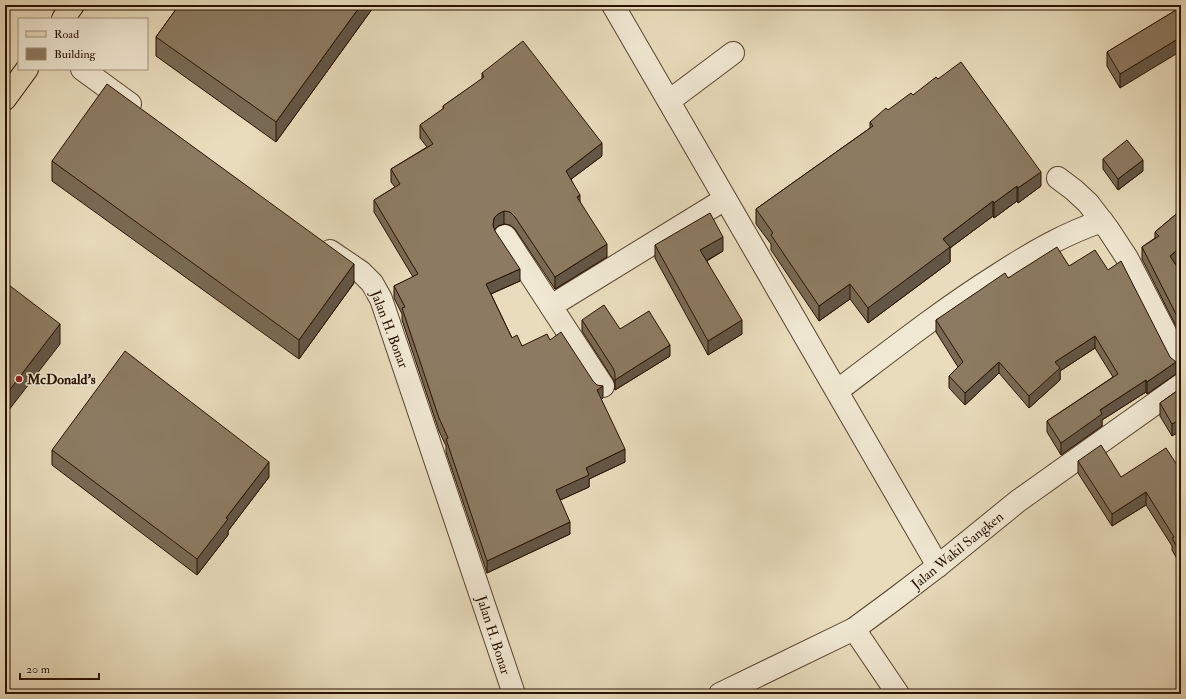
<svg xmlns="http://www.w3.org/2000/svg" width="1186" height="699" viewBox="0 0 1186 699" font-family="'IM FELL Double Pica',serif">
	<rect width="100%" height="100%" fill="#e8dcbc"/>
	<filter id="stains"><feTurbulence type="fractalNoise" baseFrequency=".005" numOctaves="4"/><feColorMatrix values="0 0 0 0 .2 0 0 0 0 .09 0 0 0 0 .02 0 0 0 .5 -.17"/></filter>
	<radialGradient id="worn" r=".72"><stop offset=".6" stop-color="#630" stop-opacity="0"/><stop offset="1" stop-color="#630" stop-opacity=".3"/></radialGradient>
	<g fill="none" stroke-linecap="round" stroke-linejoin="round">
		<g stroke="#58442f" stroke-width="24">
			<g id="minor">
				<path d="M613,5L938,566"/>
				<path d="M82,69L130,104"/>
				<path d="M669,101L733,53"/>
				<path d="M1058,178L1074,190L1088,203L1108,229L1127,258L1181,363"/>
				<path d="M505,236L603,386"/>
				<path d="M330,251L361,272L372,283L381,299L514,694"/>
				<path d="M551,306L725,199"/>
				<path d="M837,391C890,351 943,309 999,274C1033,252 1064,234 1102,221"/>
				<path d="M854,629L898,694"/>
				<path d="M720,694L854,629L892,601L938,566L1018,501L1181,385"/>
			</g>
		</g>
		<g stroke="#281200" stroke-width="24">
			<g id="major">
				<path d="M63,19L73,5"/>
				<path d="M5,99L27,69"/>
			</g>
		</g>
		<use href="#minor" stroke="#f0e8d3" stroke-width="22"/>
		<use href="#major" stroke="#e8dcbc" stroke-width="22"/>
	</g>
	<g fill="#786a54" stroke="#281200">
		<path d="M179,5H375L276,142L156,56V37Z"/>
		<path d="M1181,7L1120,88L1107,66V52Z"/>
		<path d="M482,73L602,156L571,179L580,202L607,257L555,289L515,229L510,225L504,224L498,226L494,230L520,281L491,294L512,338L522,346L550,340L603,398L601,399L625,462L589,479V487L560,500L570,534L487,573L446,452V446L439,431L402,320V314L394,298V286L413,277L374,212V200L395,187L391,182V169L427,147L420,138V125L443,109V106L482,79Z"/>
		<path d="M913,95L1041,186L1018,203L1017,201L994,218L993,216L950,248V262L868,323L850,299L819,321L771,250V244L756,224V209L870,128V122Z"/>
		<path d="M1103,159L1143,171L1118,190L1103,169Z"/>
		<path d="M52,161L354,283L299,359L52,181Z"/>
		<path d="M1181,210V259L1175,264L1181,273V336L1142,259V247L1155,238V232Z"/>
		<path d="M655,245L723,251L707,261L742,334L708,355L655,258Z"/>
		<path d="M1069,266L1176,374L1147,394L1146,392L1102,420V426L1061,455L1047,432V421L1113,377L1095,348L1060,371V380L1029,408L999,373L965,405L949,388V376L958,367L936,332V320L1008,278Z"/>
		<path d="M582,320L620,329L670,356L615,390V384L613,379L582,331Z"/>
		<path d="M1181,388L1172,436L1160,416V403Z"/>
		<path d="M52,450L269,477L228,531V535L197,575L52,465Z"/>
		<path d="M1078,461L1121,477L1181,471V566L1172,550V546L1146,505L1112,526L1078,473Z"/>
	</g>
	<g fill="#625645" stroke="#281200">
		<path d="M361,5H375L276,142V122Z"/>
		<path d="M1181,37V51L1120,88V74Z"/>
		<path d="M602,143V156L566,183V171Z"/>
		<path d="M1143,160V171L1118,190V179Z"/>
		<path d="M1041,172V186L1018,203V188Z"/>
		<path d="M1017,186V201L994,218V203Z"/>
		<path d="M580,195V207L577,197Z"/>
		<path d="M993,201V216L950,248V262L868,323V308L943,239Z"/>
		<path d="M504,211V224L498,226L494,230L493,225L494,218L498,214Z"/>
		<path d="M723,237V251L700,264V250Z"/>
		<path d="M607,244V257L555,289V277Z"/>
		<path d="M1181,247V259L1170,268V256Z"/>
		<path d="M354,264V283L299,359V340Z"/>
		<path d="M520,269V281L486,296V284Z"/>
		<path d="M850,284V299L819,321V306Z"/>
		<path d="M742,320V334L708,355V341Z"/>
		<path d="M60,324V344L5,415V396Z"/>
		<path d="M1095,336V348L1060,371V380L1029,408V396L1055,362Z"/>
		<path d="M670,345V356L615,390V380Z"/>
		<path d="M999,362V373L965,405V393Z"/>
		<path d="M1176,362V374L1147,394V382Z"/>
		<path d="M1146,380V392L1102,420V426L1061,455V443L1100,410Z"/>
		<path d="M603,386V398L597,402V390Z"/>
		<path d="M1181,419V431L1172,436V424Z"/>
		<path d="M625,449V462L589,479V487L556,502V490L586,468Z"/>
		<path d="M269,462V477L228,531V535L197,575V559L226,518Z"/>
		<path d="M1146,492V505L1112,526V514Z"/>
		<path d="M570,522V534L487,573V561Z"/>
	</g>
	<g fill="#8c7b62" stroke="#281200">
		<path d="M179,5H361L276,122L156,37Z"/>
		<path d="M1181,7V37L1120,74L1107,52Z"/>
		<path d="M523,41L602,143L566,171L580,195L577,197L607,244L555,277L515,217L510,212L504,211L498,214L494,218L493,225L495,231L520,269L486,284L512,338L517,335L522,346L547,334L550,340L561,332L593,381L597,385L603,386L597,390L625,449L586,468L589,475L556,490L570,522L487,561L446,439L448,438L439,418L402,308L405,307L394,286L418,274L374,200L400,184L391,169L433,144L420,125L444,108L443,106L484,77L482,73Z"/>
		<path d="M961,62L1041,172L1018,188L1017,186L994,203L993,201L943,239L950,247L868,308L850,284L819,306L771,235L773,233L756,209L873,126L870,122L886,108L888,110L911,93L913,95L936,77L938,79Z"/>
		<path d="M107,84L354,264L299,340L52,161Z"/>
		<path d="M1127,140L1143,160L1118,179L1103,159Z"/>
		<path d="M1181,210V247L1170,256L1181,273V324L1142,247L1159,236L1155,232Z"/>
		<path d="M710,213L723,237L700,250L742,320L708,341L655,245Z"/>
		<path d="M1057,247L1069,266L1095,250L1108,270L1121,261L1170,357L1176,362L1147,382L1146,380L1100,410L1102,414L1061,443L1047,421L1118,374L1095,336L1055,362L1060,368L1029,396L999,362L965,393L949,376L963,362L936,320L1005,273L1008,278Z"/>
		<path d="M5,282L60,324L5,396Z"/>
		<path d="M604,305L620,329L649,311L670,345L615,380V374L613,368L582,320Z"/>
		<path d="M125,351L269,462L226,518L228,519L197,559L52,450Z"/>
		<path d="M1181,388V419L1172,424L1160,403Z"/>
		<path d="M1101,445L1121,477L1166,448L1181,471V554L1172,538L1174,537L1146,492L1112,514L1078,461Z"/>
	</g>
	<circle fill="#8f2418" stroke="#f0e8d3" stroke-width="1.5" cx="19" cy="379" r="4"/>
	<g text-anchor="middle" stroke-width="3" stroke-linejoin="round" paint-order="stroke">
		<g font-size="14" fill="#281200" stroke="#f0e8d3">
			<text transform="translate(390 329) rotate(69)" y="5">Jalan H. Bonar</text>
			<text transform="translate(957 550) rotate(-39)" y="5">Jalan Wakil Sangken</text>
			<text transform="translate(494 635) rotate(72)" y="5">Jalan H. Bonar</text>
		</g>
		<g font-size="14" font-weight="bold" fill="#281200" stroke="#f0e8d3" text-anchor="start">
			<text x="27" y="384">McDonald's</text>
		</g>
	</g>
	<rect width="1186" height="699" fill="none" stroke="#e8dcbc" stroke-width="20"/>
	<rect x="6" y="6" width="1174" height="687" fill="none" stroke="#281200" stroke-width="2"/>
	<rect x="10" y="10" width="1166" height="679" fill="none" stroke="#281200"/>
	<rect x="18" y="18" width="130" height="52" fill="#f0e8d3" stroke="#a0927f"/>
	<rect x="26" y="31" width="20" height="6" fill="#e8dcbc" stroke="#a0927f"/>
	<text x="54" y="38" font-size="12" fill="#281200">Road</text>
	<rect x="26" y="48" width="20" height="12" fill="#8c7b62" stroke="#a0927f"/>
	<text x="54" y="58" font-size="12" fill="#281200">Building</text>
	<path d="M20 673v6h79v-6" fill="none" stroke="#281200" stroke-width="2"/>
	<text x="26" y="673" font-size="12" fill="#281200" stroke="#f0e8d3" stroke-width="3" paint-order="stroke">20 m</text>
	<rect width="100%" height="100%" filter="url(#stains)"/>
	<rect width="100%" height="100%" fill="url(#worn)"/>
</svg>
